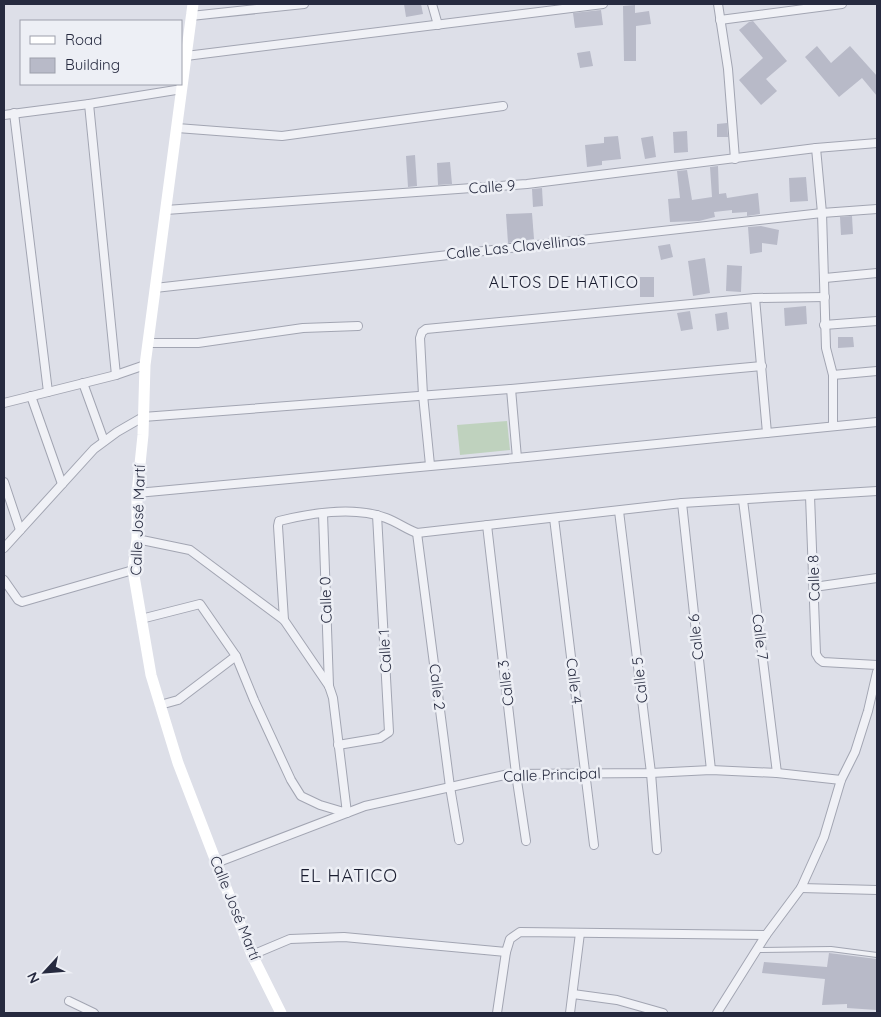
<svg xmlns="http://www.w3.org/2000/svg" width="881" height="1017" viewBox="0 0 881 1017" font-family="Quicksand,sans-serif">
	<rect width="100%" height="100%" fill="#dddfe8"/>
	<path fill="#bfd2be" d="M507,421L510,450L460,455L457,425Z"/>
	<g fill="#b8bac8">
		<path d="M404,4H421L423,14L406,17Z"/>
		<path d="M635,5V13L649,11L651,24L636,26V61H624L623,6Z"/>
		<path d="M601,10L603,25L575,28L573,13Z"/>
		<path d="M753,21L787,61L766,79L777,91L761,105L739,80L763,58L739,30L749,22Z"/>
		<path d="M817,46L831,63L850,46L877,76V96L862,78L839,97L805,57Z"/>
		<path d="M590,51L593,66L580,68L577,53Z"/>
		<path d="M727,123L728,137H717V124Z"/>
		<path d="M687,131L688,152L674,153L673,132Z"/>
		<path d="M618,136L621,159L602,161V165L587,167L585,145L604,143V137Z"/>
		<path d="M653,136L656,157L645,159L641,138Z"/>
		<path d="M415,155L417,186L408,187L406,156Z"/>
		<path d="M450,162L452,184L438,185L437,163Z"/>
		<path d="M718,166L719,194L726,193L727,198L758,193L760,214L747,216V212L732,213V210L714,212L715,217L699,221L670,222L668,199L680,198L677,171L687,170L692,200L712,197L710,167Z"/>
		<path d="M806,177L808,201L790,202L789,178Z"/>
		<path d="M542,188L543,206L533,207L532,189Z"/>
		<path d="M532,213L534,239L508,243L506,214Z"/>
		<path d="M852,216L853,234L841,235L840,217Z"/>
		<path d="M761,226L779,230L777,245L762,243V252L750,254L748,227Z"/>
		<path d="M670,244L673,257L661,260L658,246Z"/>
		<path d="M705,258L710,293L693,296L688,261Z"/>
		<path d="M727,265L742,266L741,292L726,291Z"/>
		<rect x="640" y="277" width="14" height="20"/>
		<path d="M806,306L807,324L785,326L784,308Z"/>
		<path d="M690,311L693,329L681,331L677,313Z"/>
		<path d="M727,312L729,329L717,331L715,314Z"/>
		<path d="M838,337H853L854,347L838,348Z"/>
		<path d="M829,953L877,959V1010L847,1008V1004L822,1005L825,979L762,973L764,962L827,967Z"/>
	</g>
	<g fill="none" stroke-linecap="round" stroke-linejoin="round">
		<g stroke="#a2a5b2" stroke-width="6">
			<path id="service" d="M757,950L831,949L877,955"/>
		</g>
		<g stroke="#a2a5b2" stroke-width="10">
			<g id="minor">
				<path d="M432,4L438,25"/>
				<path d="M718,4L728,69L735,159"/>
				<path d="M191,16L304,4"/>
				<path d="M720,20L842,4"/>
				<path d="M186,56L603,4"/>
				<path d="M89,104L116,375"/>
				<path d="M14,113L48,392"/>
				<path d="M4,115L89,104L182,89"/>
				<path d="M177,128L282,136L503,106"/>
				<path d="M816,148L822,213L826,348L833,375V426"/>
				<path d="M166,210L527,184L816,148L877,143"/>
				<path d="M825,278L877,273"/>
				<path d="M155,288L822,213L877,209"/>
				<path d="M755,298L767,433"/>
				<path d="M824,325L877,321"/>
				<path d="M148,343H198L303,328L358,326"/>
				<path d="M833,375L877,371"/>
				<path d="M83,383L104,441"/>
				<path d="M511,389L517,458"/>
				<path d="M31,396L62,484"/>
				<path d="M4,403L116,375L145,365"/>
				<path d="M430,465L423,395L420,338L422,332L426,329L755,298L825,297"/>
				<path d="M4,482L20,530"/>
				<path d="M137,493L517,458L877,422"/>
				<path d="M810,496L816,654L819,659L823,662L877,665"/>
				<path d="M743,500L777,773"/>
				<path d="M682,503L711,770"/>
				<path d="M619,511L651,773L657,850"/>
				<path d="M323,514L329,686"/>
				<path d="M554,518L594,845"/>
				<path d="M487,525L516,774L526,841"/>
				<path d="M417,533L450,787L459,840"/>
				<path d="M137,539L190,550L284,620L329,686L333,698L347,813L320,805L301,796L291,780L254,700L236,656"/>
				<path d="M4,548L94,449L117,432L143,417L511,389L762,366"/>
				<path d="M4,580L18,600L22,602L133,570"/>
				<path d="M814,587L877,578"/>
				<path d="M141,619L200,604L236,656L178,700L160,705"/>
				<path d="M284,620L278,526L279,521C311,513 355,506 386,518C397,522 406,529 417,533L682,503L877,491"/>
				<path d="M338,745L380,738L389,732L377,515"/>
				<path d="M216,863L365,806L509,774L651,773L711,770L777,773L841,780"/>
				<path d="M801,888L877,890"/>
				<path d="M252,955L290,939L344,937L506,952L510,939L520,932L766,935"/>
				<path d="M573,994L617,1000L663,1013"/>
				<path d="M69,1001L94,1013"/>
				<path d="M497,1013L506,952"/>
				<path d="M570,1013L580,933"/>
				<path d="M717,1013L766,935L801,888L824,837L841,780L855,752L868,711L877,672"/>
			</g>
		</g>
		<use href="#service" stroke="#f0f1f6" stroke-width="4"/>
		<use href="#minor" stroke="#f0f1f6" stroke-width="8"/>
		<path stroke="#fff" stroke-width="11" d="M193,4L145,365L143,435L137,493V539L133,570L151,675L178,763L252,955L281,1013"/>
	</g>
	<g text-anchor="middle" stroke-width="5" stroke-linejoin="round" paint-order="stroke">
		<g font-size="15" fill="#262a3f" stroke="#edeff5">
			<text transform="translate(492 187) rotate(-4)" y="5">Calle 9</text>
			<text transform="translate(516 247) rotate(-6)" y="5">Calle Las Clavellinas</text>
			<text transform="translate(138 520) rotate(-88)" y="5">Calle José Martí</text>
			<text transform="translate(814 578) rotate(-92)" y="5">Calle 8</text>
			<text transform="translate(326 600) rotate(-92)" y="5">Calle 0</text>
			<text transform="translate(696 637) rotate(-96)" y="5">Calle 6</text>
			<text transform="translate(760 637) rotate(83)" y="5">Calle 7</text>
			<text transform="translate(385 651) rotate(-93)" y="5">Calle 1</text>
			<text transform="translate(640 680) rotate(-97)" y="5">Calle 5</text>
			<text transform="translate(574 681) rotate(83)" y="5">Calle 4</text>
			<text transform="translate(506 683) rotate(-97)" y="5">Calle 3</text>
			<text transform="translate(437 687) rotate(83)" y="5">Calle 2</text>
			<text transform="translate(552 775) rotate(-2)" y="5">Calle Principal</text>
			<text transform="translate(235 908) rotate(68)" y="5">Calle José Martí</text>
		</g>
		<g font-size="16" letter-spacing="1" fill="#191c2f" stroke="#edeff5">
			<text x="564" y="288">ALTOS DE HATICO</text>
		</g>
		<g font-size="18" letter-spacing="1" fill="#191c2f" stroke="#edeff5">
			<text x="349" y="882">EL HATICO</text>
		</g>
	</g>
	<rect width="881" height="1017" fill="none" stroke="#262a3f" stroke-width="10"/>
	<rect x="20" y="20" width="162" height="65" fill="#edeff5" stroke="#9da0ac"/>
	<rect x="30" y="36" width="25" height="8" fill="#ffffff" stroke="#9da0ac"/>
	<text x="65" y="45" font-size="15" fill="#262a3f">Road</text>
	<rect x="30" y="58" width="25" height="15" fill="#b8bac8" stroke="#9da0ac"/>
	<text x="65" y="70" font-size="15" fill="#262a3f">Building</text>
	<g transform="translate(45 972) rotate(244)" stroke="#edeff5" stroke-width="4" paint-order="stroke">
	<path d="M0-4L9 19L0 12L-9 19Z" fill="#262a3f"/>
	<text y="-8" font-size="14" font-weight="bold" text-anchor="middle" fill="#262a3f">N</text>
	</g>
</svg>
